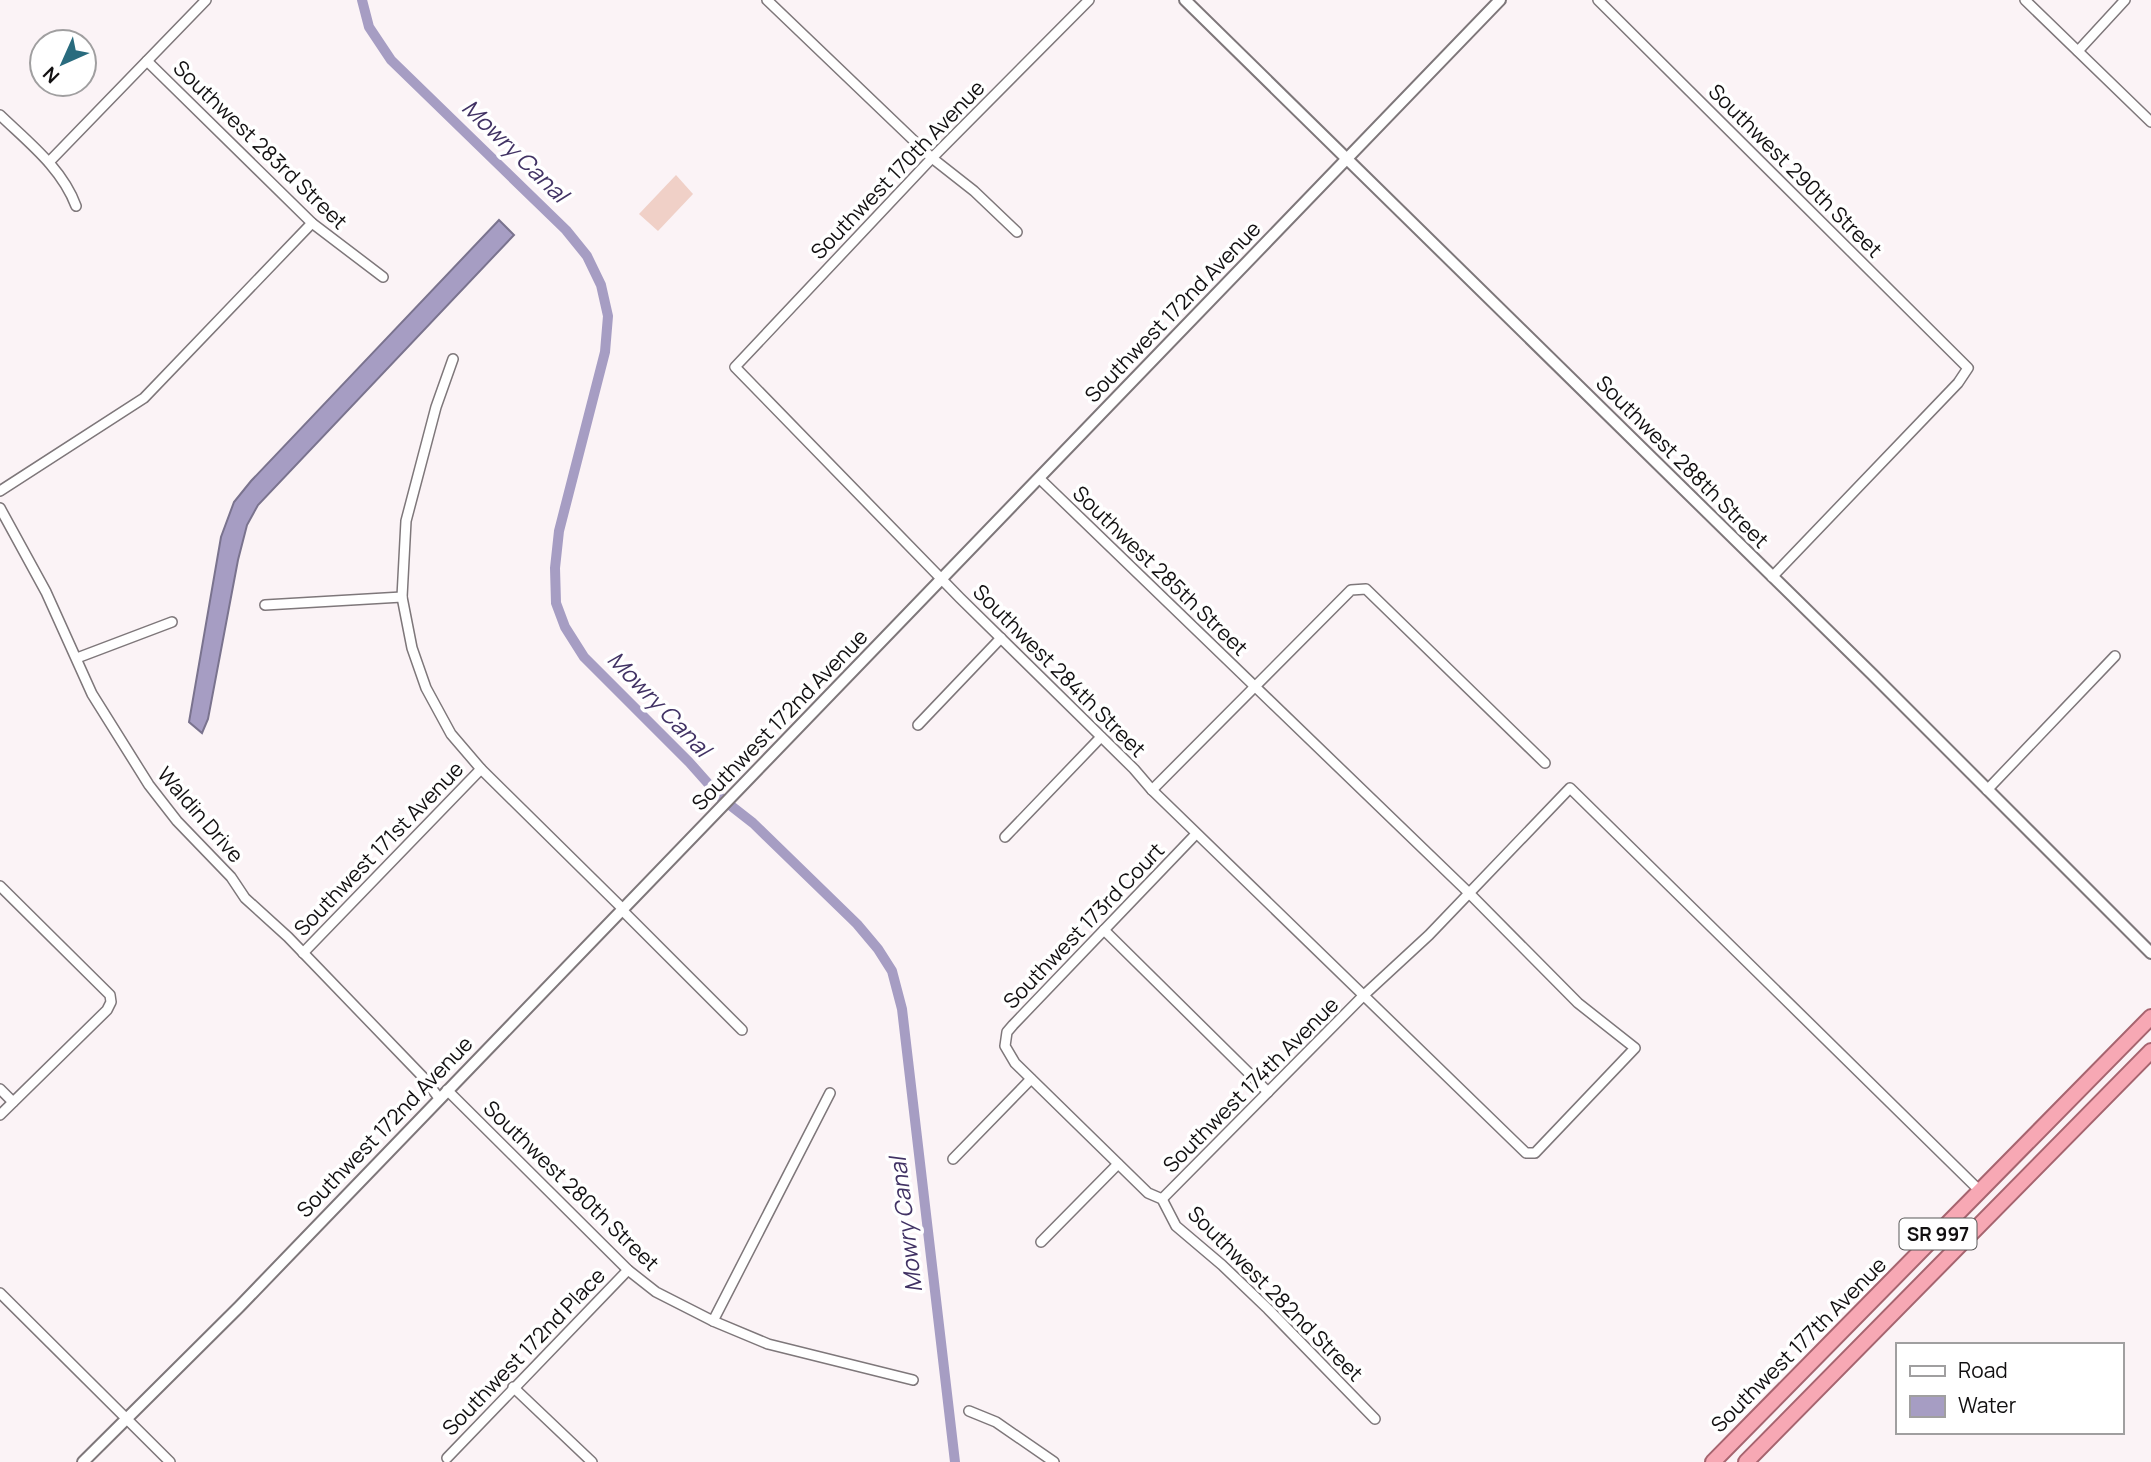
<svg xmlns="http://www.w3.org/2000/svg" width="2151" height="1462" viewBox="0 0 2151 1462" font-family="Manrope,sans-serif">
	<rect width="100%" height="100%" fill="#fbf3f6"/>
	<path fill="#f0d0c7" d="M676,175L693,194L658,231L639,214Z"/>
	<path fill="#a69dc3" stroke="#7a738e" stroke-width="2" d="M499,220L514,235L258,505L247,525L238,560L208,719L202,733L189,722L221,537L234,502L251,481Z"/>
	<g fill="none" stroke-linecap="round" stroke-linejoin="round">
		<path stroke="#a69dc3" stroke-width="10" d="M362,0L369,27L391,60L566,230L587,256L601,285L608,316L605,352L559,531L555,568L556,603L565,627L584,657L689,762L721,798L753,823L857,924L878,949L892,971L902,1009L955,1462"/>
		<g stroke="#7e777a" stroke-width="12">
			<g id="minor">
				<path d="M767,0L932,158L974,191L1017,232"/>
				<path d="M1598,0L1968,368L1958,383L1772,577"/>
				<path d="M2025,0L2151,122"/>
				<path d="M2078,51L2125,0"/>
				<path d="M147,61L312,223L383,277"/>
				<path d="M0,115C28,142 62,168 76,206"/>
				<path d="M49,162L206,0"/>
				<path d="M453,359L436,407L406,521L402,597L412,648L426,688L451,734L481,769L623,909"/>
				<path d="M1040,479L1469,893L1578,1003L1635,1048L1535,1153H1526L1152,790L1134,769L960,598L735,367L932,158L1089,0"/>
				<path d="M0,491L144,398L312,223"/>
				<path d="M0,508L46,592L92,694L149,785L177,821L231,877L245,898L288,937L423,1077L439,1098"/>
				<path d="M265,605L402,597"/>
				<path d="M77,658L172,622"/>
				<path d="M918,725L1001,638"/>
				<path d="M1152,790L1351,590L1366,589L1545,763"/>
				<path d="M1987,790L2115,656"/>
				<path d="M1196,834L1013,1025L1007,1032L1005,1046L1015,1063L1148,1193L1162,1199L1176,1226L1222,1265L1268,1309L1375,1419"/>
				<path d="M1005,837L1101,737"/>
				<path d="M0,886L110,995L111,1002L107,1010L0,1115"/>
				<path d="M622,910L742,1030"/>
				<path d="M1104,930L1268,1092"/>
				<path d="M303,953L481,769"/>
				<path d="M0,1089L13,1102"/>
				<path d="M447,1090L628,1270L656,1292L713,1321L768,1344L913,1380"/>
				<path d="M953,1159L1031,1079"/>
				<path d="M1162,1199L1364,995L1429,935L1570,788L1980,1191"/>
				<path d="M1041,1242L1118,1164"/>
				<path d="M0,1293L170,1462"/>
				<path d="M713,1321L830,1093"/>
				<path d="M513,1387L592,1462"/>
				<path d="M969,1411L996,1422L1054,1462"/>
				<path d="M447,1458L628,1270"/>
			</g>
		</g>
		<g stroke="#7e777a" stroke-width="14">
			<g id="tertiary">
				<path d="M1185,0L1872,674L2151,953"/>
				<path d="M83,1462L239,1307L1500,0"/>
			</g>
		</g>
		<g stroke="#a6646f" stroke-width="18">
			<g id="trunk">
				<path d="M1713,1462L2151,1017"/>
				<path d="M1746,1462L2151,1051"/>
			</g>
		</g>
		<use href="#minor" stroke="#fff" stroke-width="9"/>
		<use href="#tertiary" stroke="#fff" stroke-width="10"/>
		<use href="#trunk" stroke="#f7a8b4" stroke-width="14"/>
	</g>
	<g text-anchor="middle" stroke-width="7" stroke-linejoin="round" paint-order="stroke">
		<rect fill="#fff" stroke="#595858" stroke-width="2" x="1899.5" y="1218.5" width="77" height="31" rx="5"/>
		<g font-size="19" font-weight="bold" fill="#121011">
			<text x="1938" y="1241">SR 997</text>
		</g>
		<g font-size="21" fill="#121011" stroke="#fff">
			<text transform="translate(260 145) rotate(44)" y="7">Southwest 283rd Street</text>
			<text transform="translate(898 170) rotate(-46)" y="7">Southwest 170th Avenue</text>
			<text transform="translate(1795 171) rotate(45)" y="7">Southwest 290th Street</text>
			<text transform="translate(1173 312) rotate(-46)" y="7">Southwest 172nd Avenue</text>
			<text transform="translate(1682 462) rotate(45)" y="7">Southwest 288th Street</text>
			<text transform="translate(1160 571) rotate(44)" y="7">Southwest 285th Street</text>
			<text transform="translate(1059 671) rotate(45)" y="7">Southwest 284th Street</text>
			<text transform="translate(780 720) rotate(-46)" y="7">Southwest 172nd Avenue</text>
			<text transform="translate(200 815) rotate(49)" y="7">Waldin Drive</text>
			<text transform="translate(379 849) rotate(-46)" y="7">Southwest 171st Avenue</text>
			<text transform="translate(1084 926) rotate(-46)" y="7">Southwest 173rd Court</text>
			<text transform="translate(1251 1085) rotate(-45)" y="7">Southwest 174th Avenue</text>
			<text transform="translate(385 1127) rotate(-46)" y="7">Southwest 172nd Avenue</text>
			<text transform="translate(571 1186) rotate(44)" y="7">Southwest 280th Street</text>
			<text transform="translate(1275 1294) rotate(45)" y="7">Southwest 282nd Street</text>
			<text transform="translate(1799 1345) rotate(-45)" y="7">Southwest 177th Avenue</text>
			<text transform="translate(524 1352) rotate(-46)" y="7">Southwest 172nd Place</text>
		</g>
		<g font-size="23" font-style="italic" fill="#413264" stroke="#fff">
			<text transform="translate(515 151) rotate(44)" y="8">Mowry Canal</text>
			<text transform="translate(659 704) rotate(46)" y="8">Mowry Canal</text>
			<text transform="translate(906 1225) rotate(-97)" y="8">Mowry Canal</text>
		</g>
	</g>
	<rect x="1896" y="1343" width="228" height="91" fill="#ffffff" stroke="#a09fa0" stroke-width="2"/>
	<rect x="1910" y="1366" width="35" height="10" fill="#ffffff" stroke="#a09fa0" stroke-width="2"/>
	<text x="1958" y="1378" font-size="21" fill="#121011">Road</text>
	<rect x="1910" y="1396" width="35" height="21" fill="#a69dc3" stroke="#a09fa0" stroke-width="2"/>
	<text x="1958" y="1413" font-size="21" fill="#121011">Water</text>
	<g transform="translate(63 63) rotate(225)"><circle r="33" fill="#ffffff" stroke="#a09fa0" stroke-width="2"/>
	<path d="M0-5L12 26L0 18L-12 26Z" fill="#296b7e"/>
	<text y="-10" font-size="19" font-weight="bold" text-anchor="middle" fill="#121011">N</text>
	</g>
</svg>
